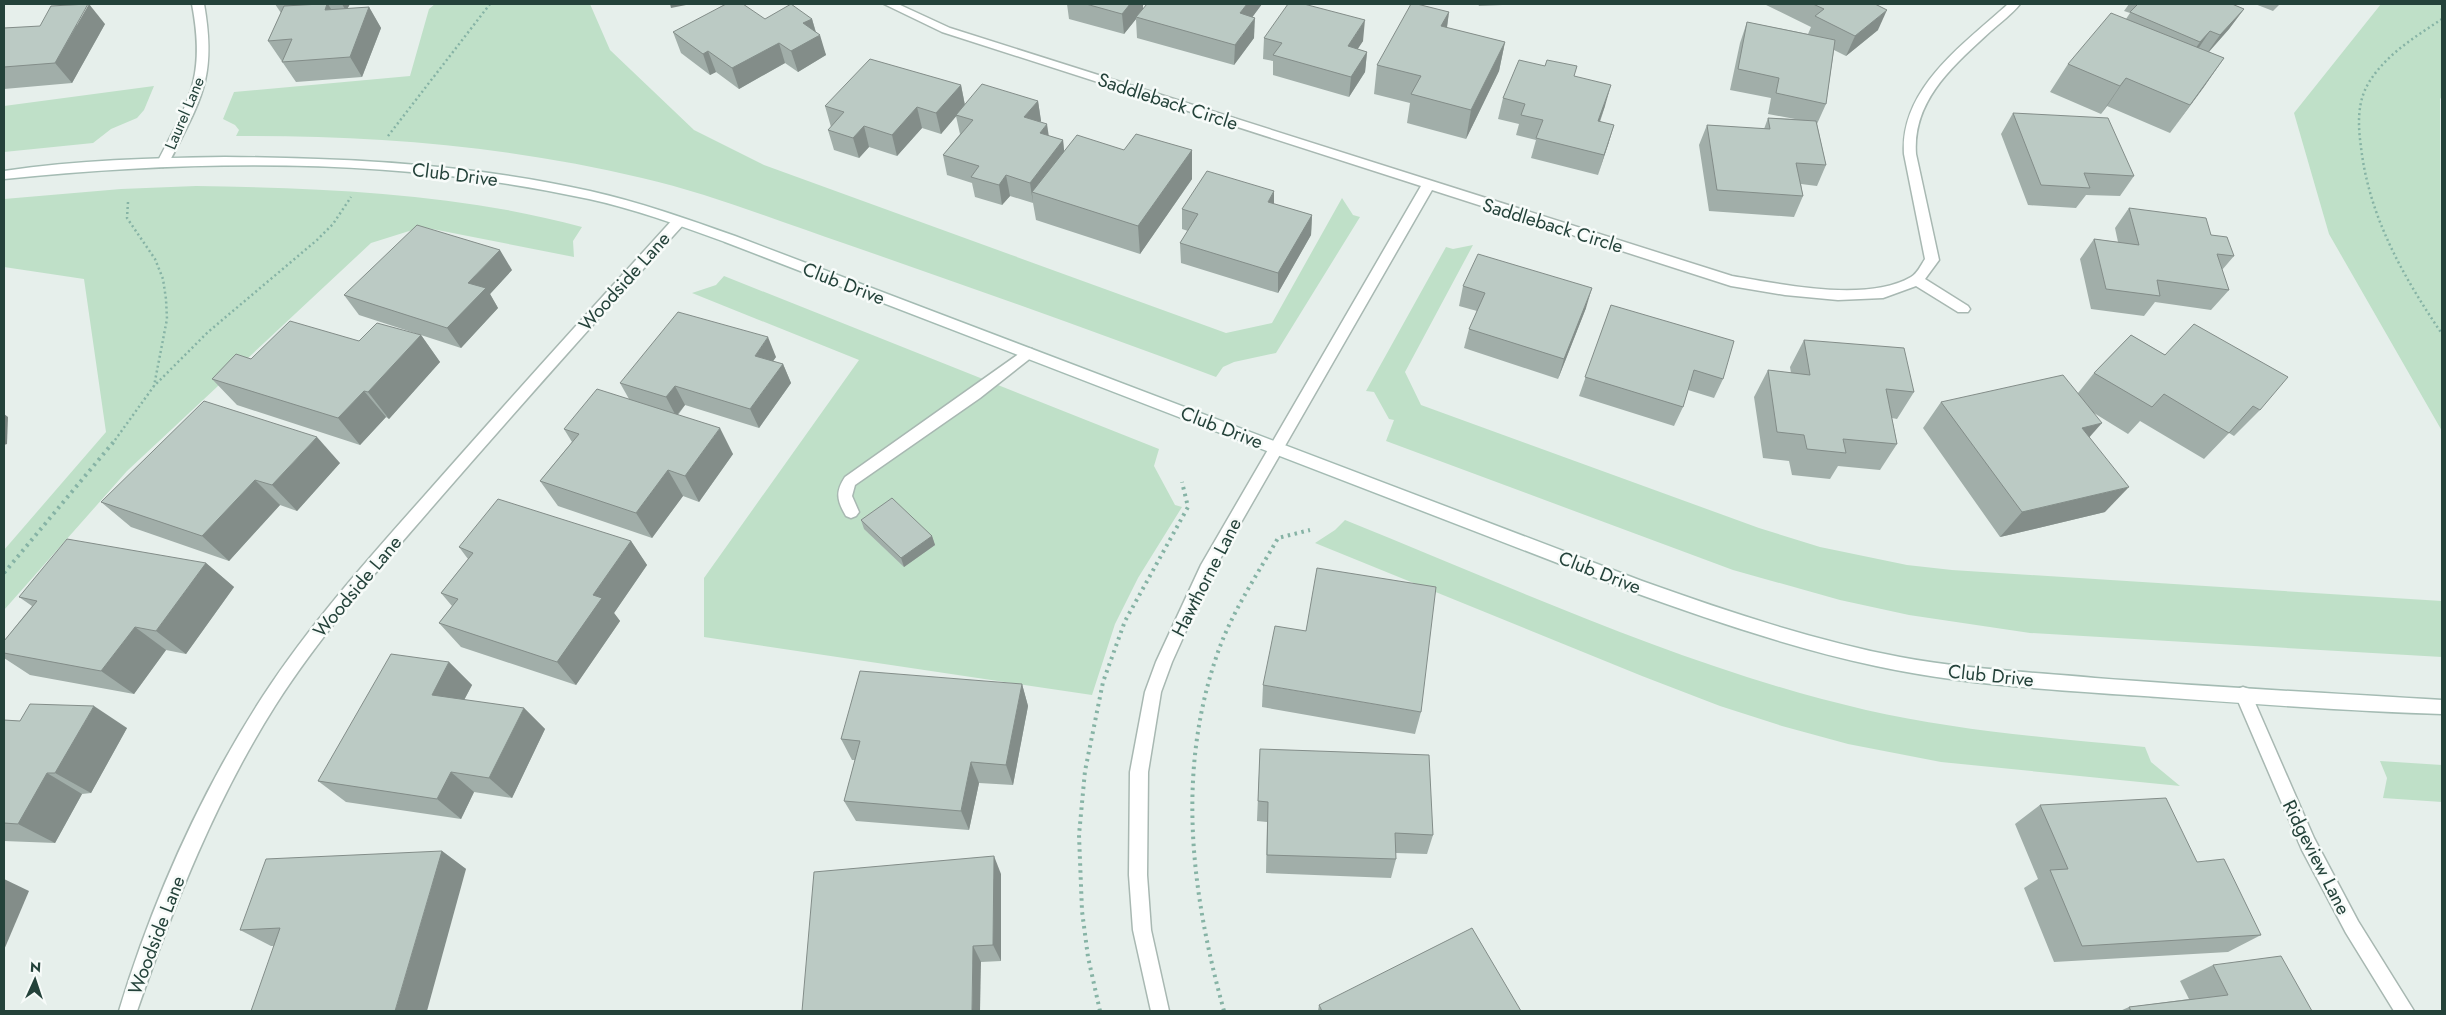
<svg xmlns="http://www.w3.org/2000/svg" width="2446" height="1015" viewBox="0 0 2446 1015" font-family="Jost,sans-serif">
	<rect width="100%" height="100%" fill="#e6efeb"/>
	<g fill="#bfe0c8">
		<path d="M435,4H590L610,50L694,130L764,165L1226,333L1272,323L1342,198L1353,215L1360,217L1276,353L1234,362L1223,367L1216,377C1093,331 970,287 846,244C778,221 711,194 642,178C510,146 372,135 236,136L239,130L235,125L223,119L234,92L410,76L429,9Z"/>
		<path d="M2381,4H2442V96L2440,99L2442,431L2329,234L2294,113Z"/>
		<path d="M154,86L144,110L137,118L111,129L93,143L4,152V106Z"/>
		<path d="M196,186C326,188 457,193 582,227L573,241L574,257L422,227L371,243L127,471L4,610V550L106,432L84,279L4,267V199L121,189Z"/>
		<path d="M1473,245L1405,372L1421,405L1759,528L1820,547L1907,565L1952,570L2442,601V657L2030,633L1909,615L1840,600L1733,570L1386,441L1394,420L1389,419L1374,392L1366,391L1446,247L1453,249Z"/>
		<path d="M724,276L1159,449L1154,466L1175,505L1182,507L1138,578L1115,624L1092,695L704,637V578L859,360L692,293L716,285Z"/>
		<path d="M1345,520C1514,588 1688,669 1866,710C1958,731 2052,738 2145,747L2151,762L2180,786L1941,762L1848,744L1782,726L1720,706L1642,676L1315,543L1335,530Z"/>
		<path d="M2380,761L2442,765V802L2383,798L2387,778Z"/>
	</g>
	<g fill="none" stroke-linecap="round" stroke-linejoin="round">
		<g stroke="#a8b8b2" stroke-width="3">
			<path id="lane" d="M1027,348L1032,349L1034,353L1032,357L980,398L855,485L852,496L859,512L856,516L851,518L846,516C837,501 835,492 845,477Z"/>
		</g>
		<g stroke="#a8b8b2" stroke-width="3">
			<g id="street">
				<path d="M192,4H204C217,78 201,99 169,163L163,167L157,163C189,100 206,78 192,4Z"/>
				<path d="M884,4H898L950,28L1732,276C1781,284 1866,303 1911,277C1917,274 1921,265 1925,259L1904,154C1900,88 1964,44 2008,4H2020C2012,14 2001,22 1991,31C1954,65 1912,100 1916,154L1939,260L1925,279L1968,306L1970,309L1968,312H1958L1916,286L1883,298L1838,300L1785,295L1731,286L1432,190L1212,573L1172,662L1161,692L1148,772L1147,875L1151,930L1169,1011H1151L1133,930L1129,875L1130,772L1145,692L1156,662L1201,565L1421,186L942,32Z"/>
				<path d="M679,217L685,221L684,224C602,314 521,405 441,497C383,564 323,631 275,706C215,801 174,905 137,1011H119C152,902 201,792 263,696C310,624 368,559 425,495C497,413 571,331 645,250L674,218Z"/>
				<path d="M2243,687L2249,689L2314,838L2358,921L2414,1011H2394L2346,933L2302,850L2235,694L2237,689Z"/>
			</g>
		</g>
		<g stroke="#a4bbb3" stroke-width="3">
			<path id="secondary" d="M225,157C347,158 471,164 590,191C639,202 687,219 735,236L1642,581C1726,611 1812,640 1900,657C1964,669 2030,672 2095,678C2211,687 2326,693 2442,700V714C2343,711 2243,703 2144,696C2055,690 1964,685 1876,666C1792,648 1711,620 1630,591L725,242C681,226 635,209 589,199C397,157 198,159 4,179V171C77,160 151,158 225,157Z"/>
		</g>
		<g stroke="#86b3a5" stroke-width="2.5" stroke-dasharray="2 3" stroke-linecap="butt">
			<path d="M2442,19C2415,37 2385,55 2368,84C2357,103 2358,126 2361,147C2369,217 2403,276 2442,334"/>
			<path d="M388,136L490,4"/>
			<path d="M128,202L127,218L155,259L163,279L166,299L167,319L154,386"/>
			<path d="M115,440L154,386L208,332L317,240L333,224L351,197"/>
		</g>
		<g stroke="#86b3a5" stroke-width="4" stroke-dasharray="2.5 4.5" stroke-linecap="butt">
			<path d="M4,573L116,439"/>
			<path d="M1100,1011L1088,957L1082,911L1079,835L1085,771L1103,682L1125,621L1188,507L1182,482"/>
			<path d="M1224,1011C1191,892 1176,771 1218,652C1232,612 1257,575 1278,538L1310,530"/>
		</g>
		<use href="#lane" fill="#fff" fill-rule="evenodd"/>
		<use href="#street" fill="#fff" fill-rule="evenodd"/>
		<use href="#secondary" fill="#fff" fill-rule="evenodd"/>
	</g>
	<g fill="#a1aea9">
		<path d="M275,4H350L347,9L369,7L381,28L362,77L296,82L268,41L281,13Z"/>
		<path d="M1067,4H1143V8L1262,4L1252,17L1254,38L1234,65L1137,38L1136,19L1124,34L1069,19Z"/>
		<path d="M1478,4H1527L1479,6Z"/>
		<path d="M1764,4H1875L1878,30L1846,56L1834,50L1826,104L1817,124L1826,165L1817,186L1801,184L1803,196L1794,217L1709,211L1699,145L1707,125L1764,129L1768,118L1795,119L1768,114L1771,98L1730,90L1740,43L1747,22L1808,34L1811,27Z"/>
		<path d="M2129,4H2232L2244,9L2229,29L2209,52L2224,58L2170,133L2107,106L2101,114L2050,92L2068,64L2126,19L2130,13L2124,11Z"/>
		<path d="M2255,4H2280L2273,11Z"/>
		<path d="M1449,12L1447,28L1505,42L1499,71L1466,139L1407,123L1410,103L1374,94L1377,65Z"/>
		<path d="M765,19H812L816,32L826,55L798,72L785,63L739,89L716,72L710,75L681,53L673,32Z"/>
		<path d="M105,24L72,83L4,89V28Z"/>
		<path d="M1264,38L1363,41L1357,49L1367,52L1365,72L1349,97L1273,75V61L1263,59Z"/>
		<path d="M1575,77L1605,106L1600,122L1614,125L1598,175L1531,158L1536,140L1516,135L1519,124L1498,119L1503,98Z"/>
		<path d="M961,85L965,105L1038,101L1041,121L1040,122L1049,136L1063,140L1064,151L1124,150H1192V179L1140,254L1036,220L1033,203L1010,196L1002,205L975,197L972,183L947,175L943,155L960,134L956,116L941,134L922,128L897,156L869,147L859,158L834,150L828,130L831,127L825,106Z"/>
		<path d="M2013,113L2134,176L2120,196L2086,195L2076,208L2028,205L2001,134Z"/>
		<path d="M1274,204L1312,215L1311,235L1278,293L1181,263L1180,243L1188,231L1182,229V209Z"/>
		<path d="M2129,208L2211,235L2234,256L2222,270L2229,290L2211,310L2155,302L2144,316L2091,309L2080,259L2094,239L2118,242L2115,228Z"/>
		<path d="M512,270L490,294L498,308L461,348L359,315L344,295Z"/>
		<path d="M1463,286L1586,308L1558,379L1464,348L1469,329L1477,311L1459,306Z"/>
		<path d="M1611,305L1723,379L1714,398L1688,390L1683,407L1674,426L1579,396Z"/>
		<path d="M421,335L440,362L389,419L386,417L360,445L237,405L212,379L251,359L359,341Z"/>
		<path d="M2131,335L2260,410L2234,436L2229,433L2204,459L2140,421L2128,434L2094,413L2089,437L2105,512L2000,537L1923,428L1941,402L2078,393L2094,373Z"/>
		<path d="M1804,340L1914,392L1897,419L1892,418L1897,444L1880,470L1838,466L1830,479L1792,475L1789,461L1763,458L1754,397L1768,370L1791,373L1790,367Z"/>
		<path d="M776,357L773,361L783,364L791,383L759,428L685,405L678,415L733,454L699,502L683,496L652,538L558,506L540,481L572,442L564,429L629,399L620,383Z"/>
		<path d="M340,463L297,511L280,505L229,561L131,527L101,502Z"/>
		<path d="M861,520L932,536L935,545L904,567L864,529Z"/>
		<path d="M631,541L647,565L614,613L620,621L576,685L461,647L439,623L452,606L441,593L468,559L459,547Z"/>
		<path d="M206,563L234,587L186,654L166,650L134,694L30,675L4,658V641L32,606L19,597Z"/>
		<path d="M449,662L472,685L464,700L524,708L545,729L512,798L474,792L461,819L346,802L318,781Z"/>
		<path d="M1022,684L1028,706L1013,785L979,783L969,830L856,821L844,801L855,760H852L841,739Z"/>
		<path d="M1263,685L1421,712L1415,734L1262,707Z"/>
		<path d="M4,720L127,728L91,793L82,794L55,843L4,841Z"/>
		<path d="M1260,749L1433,835L1427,854L1396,853V859L1391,878L1266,873L1267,822L1257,821Z"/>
		<path d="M2040,805L2197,862L2261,935L2228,952L2054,962L2024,888L2038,879L2015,824Z"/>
		<path d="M442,851L466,869L274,946H271L240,930Z"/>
		<path d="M1001,874V961L981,962L802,1011Z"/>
		<path d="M2213,965L2312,1011H2120L2129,1007L2189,999L2180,981Z"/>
		<path d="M1319,1005L1521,1011H1318Z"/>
	</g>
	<g fill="#838d89">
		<path d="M89,4L105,24L72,83L55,63Z"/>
		<path d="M327,4H328L340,24L325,10Z"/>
		<path d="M342,4H350L346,11Z"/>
		<path d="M670,4H691L671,8Z"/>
		<path d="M1130,4H1143V10L1136,17V19L1124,34L1122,14Z"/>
		<path d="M1247,4H1262L1240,34V13Z"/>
		<path d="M369,7L381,28L362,77L350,57Z"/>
		<path d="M2244,9L2229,29L2205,56L2220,35Z"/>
		<path d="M1887,10L1878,30L1846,56L1855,36Z"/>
		<path d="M1449,12L1445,40L1441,26Z"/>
		<path d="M1255,18L1254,38L1234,65L1235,45Z"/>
		<path d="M812,19L817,37L820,35L826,55L798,72L791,51L803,23Z"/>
		<path d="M1365,20L1363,41L1346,67L1348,46Z"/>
		<path d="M2210,31L2196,52L2186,62L2200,42Z"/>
		<path d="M1505,42L1499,71L1466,139L1471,110Z"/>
		<path d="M779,43L785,63L739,89L732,68Z"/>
		<path d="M708,51L716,72L710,75L703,54Z"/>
		<path d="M1367,52L1365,72L1349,97L1351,77Z"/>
		<path d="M2224,58L2204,87L2170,133L2190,105Z"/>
		<path d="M2126,78L2107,106L2101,114L2120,86Z"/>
		<path d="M961,85L965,106L941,134L936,113Z"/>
		<path d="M1611,85L1605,106L1592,142L1598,121Z"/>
		<path d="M1038,101L1041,121L1027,138L1024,117Z"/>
		<path d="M917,107L922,128L897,156L892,135Z"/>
		<path d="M1047,124L1050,144L1040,133Z"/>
		<path d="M1614,125L1608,145L1598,175L1604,155Z"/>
		<path d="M864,126L869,147L859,158L853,138Z"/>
		<path d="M1063,140L1065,160L1032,192L1033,203L1030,183Z"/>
		<path d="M1192,150V179L1140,254L1138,226Z"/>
		<path d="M1006,175L1010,196L1002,205L999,185Z"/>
		<path d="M1274,191V212L1268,202Z"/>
		<path d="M1312,215L1311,235L1278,293V273Z"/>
		<path d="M500,250L512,270L490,294L498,308L461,348L447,328L468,283Z"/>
		<path d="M1592,288L1586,308L1558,379L1564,359Z"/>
		<path d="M421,335L440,362L389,419L368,392Z"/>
		<path d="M768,337L776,357L763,375L755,356Z"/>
		<path d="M783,364L791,383L759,428L750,409Z"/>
		<path d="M675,386L685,405L676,416L666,397Z"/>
		<path d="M364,391L386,417L360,445L338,418Z"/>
		<path d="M4,414L8,417L7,444L4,445Z"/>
		<path d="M2102,423L2079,449L2082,428Z"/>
		<path d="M720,428L733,454L699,502L685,476Z"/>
		<path d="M317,437L340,463L297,511L272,485Z"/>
		<path d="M668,470L683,496L652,538L636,513Z"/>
		<path d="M255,480L280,505L229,561L202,536Z"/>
		<path d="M2129,487L2105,512L2000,537L2022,512Z"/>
		<path d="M932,536L935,545L904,567L901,558Z"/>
		<path d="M631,541L647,565L614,613L620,621L576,685L557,662L593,595Z"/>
		<path d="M206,563L234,587L186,654L156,631Z"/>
		<path d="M135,627L166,650L134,694L101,671Z"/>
		<path d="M449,662L472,685L455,717L432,695Z"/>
		<path d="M1022,684L1028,706L1013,785L1006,765Z"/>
		<path d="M94,706L127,728L91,793L55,773Z"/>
		<path d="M524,708L545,729L512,798L489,778Z"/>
		<path d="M971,762L979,783L969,830L961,811Z"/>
		<path d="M451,772L474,792L461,819L437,799Z"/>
		<path d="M47,773L82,794L55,843L18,824Z"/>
		<path d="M442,851L466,869L427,1011H395Z"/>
		<path d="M994,856L1001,874V961L993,945Z"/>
		<path d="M4,879L29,891L4,950Z"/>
		<path d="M973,946L981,962L980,1011H972Z"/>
	</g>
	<g fill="#bbcac4" stroke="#838d89">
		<path d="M88,4L55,63L4,67V28L40,26L51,6Z"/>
		<path d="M321,4H327L325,10L369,7L350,57L282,62L292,39L268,41L284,6Z"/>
		<path d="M726,4H743L765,19L791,4L812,19L803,23L820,35L791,51L779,43L732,68L708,51L703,54L673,32Z"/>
		<path d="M1086,4H1130L1122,14Z"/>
		<path d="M1147,4H1247L1240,13L1255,18L1235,45L1136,17Z"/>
		<path d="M1288,4H1304L1365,20L1348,46L1367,52L1351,77L1273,55L1282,43L1264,38Z"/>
		<path d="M1411,4H1417L1449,12L1441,26L1505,42L1471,110L1411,94L1421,76L1377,65Z"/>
		<path d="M1813,4H1875L1887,10L1855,36L1815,16L1824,9Z"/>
		<path d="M2138,4H2232L2244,9L2220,35L2210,31L2200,42L2130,12Z"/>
		<path d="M2111,13L2224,58L2190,105L2126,78L2120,86L2068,64Z"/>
		<path d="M1747,22L1835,40L1826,104L1776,93L1779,78L1738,69Z"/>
		<path d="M870,59L961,85L936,113L917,107L892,135L864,126L853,138L828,130L844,112L825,106Z"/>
		<path d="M1519,60L1545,66L1547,60L1577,66L1574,76L1611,85L1598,121L1614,125L1604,155L1536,138L1543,120L1521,115L1525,104L1503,98Z"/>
		<path d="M982,84L1038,101L1024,117L1047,124L1040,133L1063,140L1030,183L1006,175L999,185L971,177L979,166L943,155L973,120L956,115Z"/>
		<path d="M2013,113L2108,118L2134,176L2084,173L2090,188L2041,185Z"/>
		<path d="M1768,118L1816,121L1826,165L1796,163L1803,196L1717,190L1707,125L1770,129Z"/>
		<path d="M1136,134L1192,150L1138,226L1032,192L1077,135L1124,150Z"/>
		<path d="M1207,171L1274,191L1268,202L1312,215L1278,273L1180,243L1198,214L1182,209Z"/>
		<path d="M2129,208L2206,218L2211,235L2227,237L2234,256L2217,254L2229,290L2157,280L2160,296L2106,289L2094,239L2139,245Z"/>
		<path d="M417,225L500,250L468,283L486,288L447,328L344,295Z"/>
		<path d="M1478,254L1592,288L1564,359L1469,329L1485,293L1463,286Z"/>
		<path d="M1611,305L1734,341L1723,379L1694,370L1683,407L1585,377Z"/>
		<path d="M678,312L768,337L755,356L783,364L750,409L675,386L666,397L620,383Z"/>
		<path d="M290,321L359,341L377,323L421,335L368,392L364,391L338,418L212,379L236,354L251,359Z"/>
		<path d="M2194,324L2288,377L2260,410L2253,406L2229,433L2164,394L2152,407L2094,373L2131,335L2165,355Z"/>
		<path d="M1804,340L1904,348L1914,392L1886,389L1897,444L1843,439L1846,453L1807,449L1804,435L1777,432L1768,370L1810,375Z"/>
		<path d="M2063,375L2102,423L2082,428L2129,487L2022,512L1941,402Z"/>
		<path d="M597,389L720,428L685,476L668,470L636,513L540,481L579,434L564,429Z"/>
		<path d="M204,401L317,437L272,485L255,480L202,536L101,502Z"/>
		<path d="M892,498L932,536L901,558L861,520Z"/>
		<path d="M498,499L631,541L593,595L602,598L557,662L439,623L458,599L441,593L473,553L459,547Z"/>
		<path d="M67,539L206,563L156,631L135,627L101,671L4,653V641L37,601L19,597Z"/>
		<path d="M1317,568L1436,587L1421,712L1263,685L1275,626L1306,631Z"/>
		<path d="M391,654L449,662L432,695L524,708L489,778L451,772L437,799L318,781Z"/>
		<path d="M860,671L1022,684L1006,765L971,762L961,811L844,801L860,741L841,739Z"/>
		<path d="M30,704L94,706L55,773H47L18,824L4,823V720L20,721Z"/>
		<path d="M1260,749L1429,755L1433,835L1395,833L1396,859L1267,855L1268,802L1258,801Z"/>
		<path d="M2166,798L2197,862L2224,859L2261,935L2082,946L2050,870L2068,869L2040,805Z"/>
		<path d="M442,851L395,1011H251L280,928L240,930L266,859Z"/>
		<path d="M994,856L993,945L973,946L972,1011H802L814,872Z"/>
		<path d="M1472,928L1521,1011H1322L1319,1005Z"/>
		<path d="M2281,956L2312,1011H2131L2129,1007L2228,995L2213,965Z"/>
	</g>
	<g text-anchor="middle" stroke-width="5" stroke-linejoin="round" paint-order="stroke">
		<g font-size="16" fill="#24423a" stroke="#f7fbf9">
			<text transform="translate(184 113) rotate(-67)" y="6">Laurel Lane</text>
		</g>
		<g font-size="19" fill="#24423a" stroke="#f7fbf9">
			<text transform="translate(1168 101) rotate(18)" y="7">Saddleback Circle</text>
			<text transform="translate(455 174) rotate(7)" y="7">Club Drive</text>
			<text transform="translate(1553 225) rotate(17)" y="7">Saddleback Circle</text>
			<text transform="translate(624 281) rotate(-48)" y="7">Woodside Lane</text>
			<text transform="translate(844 283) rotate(21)" y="7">Club Drive</text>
			<text transform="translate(1222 427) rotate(21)" y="7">Club Drive</text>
			<text transform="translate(1600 572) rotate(21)" y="7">Club Drive</text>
			<text transform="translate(1206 577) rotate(-63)" y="7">Hawthorne Lane</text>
			<text transform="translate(357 586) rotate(-50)" y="7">Woodside Lane</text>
			<text transform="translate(1991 675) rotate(6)" y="7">Club Drive</text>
			<text transform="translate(2317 857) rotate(63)" y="7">Ridgeview Lane</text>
			<text transform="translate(156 935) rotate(-69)" y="7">Woodside Lane</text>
		</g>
	</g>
	<rect width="2446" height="1015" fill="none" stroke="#24423a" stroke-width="10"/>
	<g transform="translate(35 980) rotate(3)" stroke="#f7fbf9" stroke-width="4" paint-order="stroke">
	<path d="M0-4L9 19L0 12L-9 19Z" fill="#24423a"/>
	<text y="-8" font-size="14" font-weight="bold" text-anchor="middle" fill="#24423a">N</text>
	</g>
</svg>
